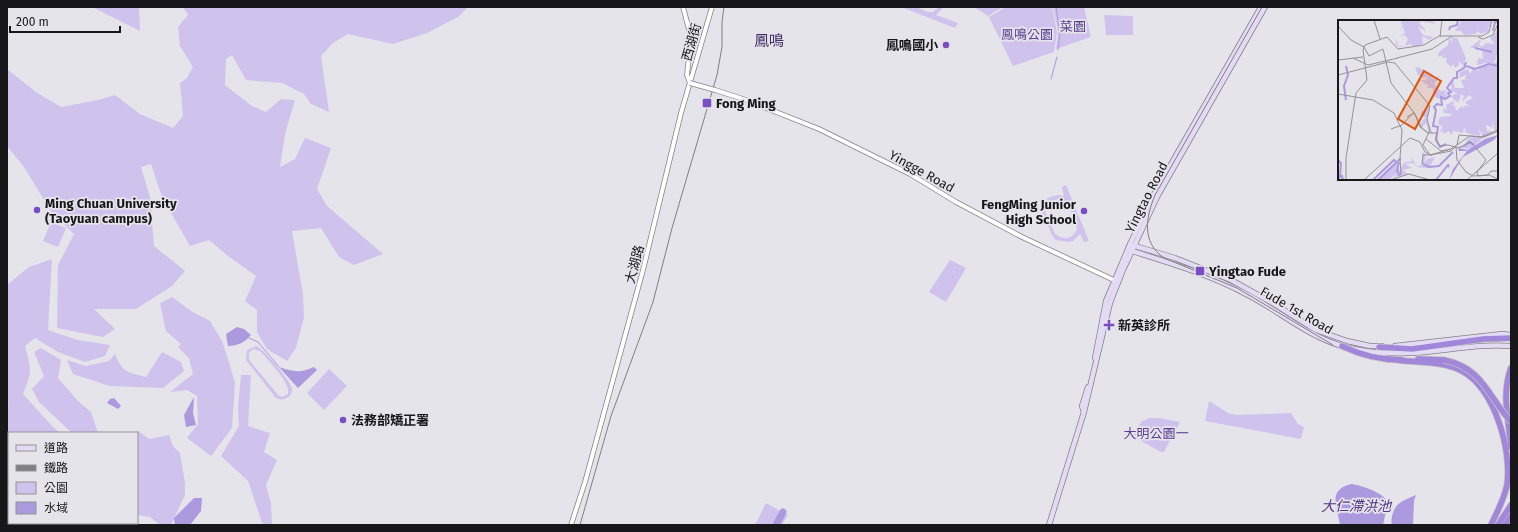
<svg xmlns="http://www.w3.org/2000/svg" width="1518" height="532" viewBox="0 0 1518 532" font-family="'Fira Sans','Noto Sans TC',sans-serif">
	<rect width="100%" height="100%" fill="#e5e4ea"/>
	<g fill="#cfc3ee" fill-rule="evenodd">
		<path d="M92,7H139L140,31Z"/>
		<path d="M183,7H468L458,17L427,33L393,44L348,34L333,43L321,56L329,112L311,104L304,94L282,83L246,80L232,55L226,59L225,85L252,106L266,112L281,99L295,100L285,134L280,167L295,159L305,138L331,148L317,189L327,206L383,254L354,265L339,257L321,228L292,231L303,294L304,317L296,348L287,361L267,349L257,332V310L245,301L256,276L228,256L209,240L190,246L162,197L151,164L141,167L150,197L154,246L185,271L172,286L136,309H94L115,329L103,337L57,328L58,265L74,234L52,213L24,167L7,146V69L36,92L61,107L98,100L115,95L140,114L173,128L183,116L180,83L187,78L193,67L180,46L178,27L188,15Z"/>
		<path d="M901,7H916L928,12H933L939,7H944L936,15L958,23L955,28Z"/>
		<path d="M974,7H1003L988,16Z"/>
		<path d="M1006,7H1052L1057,32L1054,52L1013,66L989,17Z"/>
		<path d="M1053,7H1084L1091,37L1056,49L1058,32Z"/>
		<path d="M1104,15L1133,16V35H1106Z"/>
		<path d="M1066,185L1089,241L1084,242L1080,234L1073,241L1068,242L1056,240L1052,235L1042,211L1046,200L1050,197L1059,195L1064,196L1062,187ZM1058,199L1068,203L1077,229C1072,240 1064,240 1055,234L1045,211L1049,202Z"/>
		<path d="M51,222L66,228L58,247L43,241Z"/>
		<path d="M52,259L48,330L78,340L110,345L105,356L85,362L58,352L35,338L25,346C31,370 33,369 23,394L52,426L60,433H9V523H134L137,525H7V406L9,404L7,403V285L29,267Z"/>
		<path d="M950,260L966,268L946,302L929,292Z"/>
		<path d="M172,297L191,311L210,321L222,341L228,359L235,383L232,428L211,456L187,438L198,424L197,396L187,390L170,392L193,374L189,358L178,347L181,344L166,331L160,303Z"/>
		<path d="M256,346C263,348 291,381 292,389C292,392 291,396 288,397C285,400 280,400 276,398L246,360L247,350ZM253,349L260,351C267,359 292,384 288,394L282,397L279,396L249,360V353Z"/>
		<path d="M41,348L61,360L58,378L78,401L91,412L98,433H72L39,402L32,389L44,376L34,352Z"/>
		<path d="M162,352L181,362L184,371L163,388L110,386L73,374L67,360L86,366L109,361L115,354C123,373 127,372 146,377Z"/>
		<path d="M329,369L347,386L324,410L307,393Z"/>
		<path d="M241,375H251L248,426L270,433L264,452L277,460L266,485L271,503L272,525H265L262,523L248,481L221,456L239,426L238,407Z"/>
		<path d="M1209,401L1228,413L1236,415L1291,413L1298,424L1304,427L1301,439L1205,421Z"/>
		<path d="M1150,418H1159L1180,422L1164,452H1161L1132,436L1142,421Z"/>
		<path d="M138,431L149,439L169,435L173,446L180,453L185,483V495L171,525H160L150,517L137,515V433H135Z"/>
		<path d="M766,503L788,515L782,525H755Z"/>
	</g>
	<g fill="#ad99dd">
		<path d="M237,327L244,329L251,335C245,342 238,346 228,346L226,334Z"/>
		<path d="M279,367C293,372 301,373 314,367L317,370L298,388Z"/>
		<path d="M194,397L193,413L196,425L186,427L184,415Z"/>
		<path d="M114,398L121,406L118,409L107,403L110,399Z"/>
		<path d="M1352,484C1363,486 1382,492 1388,502L1383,525H1340C1337,506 1327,489 1352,484Z"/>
		<path d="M1416,495L1414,501L1413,525H1392C1390,518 1394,506 1401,502C1405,499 1412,497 1416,495Z"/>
		<path d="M194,498H202L201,511L190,525H175L174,518Z"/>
	</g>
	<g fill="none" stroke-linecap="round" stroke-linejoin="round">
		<g stroke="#ad99dd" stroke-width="1">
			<path d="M1056,7L1060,34L1058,50"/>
			<path d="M1051,79L1057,57"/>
			<path d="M249,338L258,342L279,367"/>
		</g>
		<path stroke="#ad99dd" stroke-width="7" d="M776,525L783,512"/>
		<g stroke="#838288" stroke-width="5.5">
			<g id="tertiary">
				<path d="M683,7L691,37L687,75L690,83"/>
				<path d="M715,90L746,100L819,129L910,174L956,202L1022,237L1118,282"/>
				<path d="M571,525L585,482L643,270L681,113L712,7"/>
			</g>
		</g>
		<g stroke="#838288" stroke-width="6">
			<g id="secondary">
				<path d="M1132,245L1175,258L1231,280L1271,302L1316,330L1347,341L1370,346H1382"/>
				<path d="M1129,250C1169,263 1209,274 1246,294C1278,310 1307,336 1342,346C1363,352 1387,354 1408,353C1443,352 1476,343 1511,346"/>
				<path d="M1395,346L1502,334L1511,335"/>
				<path d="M1095,358L1106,301L1130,244L1154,194L1261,7"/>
				<path d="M1084,412L1082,406L1088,387"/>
				<path d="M1049,525L1084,412L1110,303L1123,270L1157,197L1265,7"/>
			</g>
		</g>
		<g stroke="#c3c2c3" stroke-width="7">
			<g id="motorway">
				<path d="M1342,346C1361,355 1380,360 1402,360"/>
				<path d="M1379,347L1412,349L1483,339L1511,338"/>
				<path d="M1418,359L1444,360"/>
				<path d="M1398,360C1419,363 1443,361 1462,371C1495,389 1512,450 1507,485C1504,500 1497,512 1491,525"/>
				<path d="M1511,368C1501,395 1509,420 1511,447"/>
				<path d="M1498,525L1511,505"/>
				<path d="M1505,525L1511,516"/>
			</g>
		</g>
		<use href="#tertiary" stroke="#fff" stroke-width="4"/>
		<use href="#secondary" stroke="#e3dbf4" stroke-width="4.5"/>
		<use href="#motorway" stroke="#a186da" stroke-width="5.5"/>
		<g stroke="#807f83" stroke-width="1">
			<path d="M1262,7L1155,195C1146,217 1141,242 1164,258L1237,288L1333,345"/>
			<path d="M580,525L611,416L653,302L672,228L717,75L722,47V22L724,7"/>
		</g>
		<g stroke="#838288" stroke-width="5.5" stroke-linecap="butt">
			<path id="tertiary-bridge" d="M690,83L715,90"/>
		</g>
		<g stroke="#c3c2c3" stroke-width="7" stroke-linecap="butt">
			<path id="motorway-bridge" d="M1444,360C1483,368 1487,395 1511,422"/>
		</g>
		<use href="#tertiary-bridge" stroke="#fff" stroke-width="4"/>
		<use href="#motorway-bridge" stroke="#a186da" stroke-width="5.5"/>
	</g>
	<g fill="#7b4dc5" stroke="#e5e4ea" stroke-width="1.5">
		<circle cx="946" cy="45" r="4"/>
		<rect x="702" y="98" width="10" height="10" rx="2"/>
		<circle cx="37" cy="210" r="4"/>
		<circle cx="1084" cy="211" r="4"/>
		<rect x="1195" y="266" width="10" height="10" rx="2"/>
		<path d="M1107 319h4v4h4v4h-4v4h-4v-4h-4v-4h4z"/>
		<circle cx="343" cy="420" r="4"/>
	</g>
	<g text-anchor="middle" stroke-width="3.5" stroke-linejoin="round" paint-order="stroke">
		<g font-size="13" fill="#5e4092" stroke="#e5e4ea">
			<text x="1073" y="31">菜園</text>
			<text x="1027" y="39">鳳鳴公園</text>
			<text x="1156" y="438">大明公園一</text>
		</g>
		<g font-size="13" fill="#171618" stroke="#e5e4ea">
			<text transform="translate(691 42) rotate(-74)" y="5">西湖街</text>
			<text transform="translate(922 171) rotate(29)" y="5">Yingge Road</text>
			<text transform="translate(1146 197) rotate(-63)" y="5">Yingtao Road</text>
			<text transform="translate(634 264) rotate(-75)" y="5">大湖路</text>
			<text transform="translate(1297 310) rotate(30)" y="5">Fude 1st Road</text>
		</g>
		<g font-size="13" font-weight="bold" fill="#171618" stroke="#e5e4ea" text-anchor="start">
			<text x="938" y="50" text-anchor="end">鳳鳴國小</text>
			<text x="716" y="108">Fong Ming</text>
			<text x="45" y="208">Ming Chuan University<tspan x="45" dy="15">(Taoyuan campus)</tspan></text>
			<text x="1076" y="209" text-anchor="end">FengMing Junior<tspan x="1076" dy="15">High School</tspan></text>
			<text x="1209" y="276">Yingtao Fude</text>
			<text x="1118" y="330">新英診所</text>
			<text x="351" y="425">法務部矯正署</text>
		</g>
		<g font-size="14" font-style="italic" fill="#513383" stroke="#e5e4ea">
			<text x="1356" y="511">大仁滯洪池</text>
		</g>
		<g font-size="15" fill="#422c68" stroke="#e5e4ea">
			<text x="769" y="46">鳳鳴</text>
		</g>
	</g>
	<g transform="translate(1338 20)">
		<rect width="160" height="160" fill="#e5e4ea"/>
		<path d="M94,0L98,4L84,1L81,3L87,9V13L86,10L80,7L85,15L95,17L92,20L84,16L85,24L79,26H74L73,23L71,25L62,27L60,26L58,24L57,18L50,14L56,17L61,26H67L70,19L67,15L62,16L67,13L65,7L62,12L65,3L63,5V1ZM124,0H153L152,7H150L151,11L143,14L139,11L138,14L126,15L123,11H117ZM160,6V35L157,36L159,38L155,43L160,41V110H156L155,101L154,108L149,105L148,106L149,111H155L145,116L141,109L142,116L128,113L126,107L125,113L116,111L117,109L113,115L111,111L105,114V110L101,114L105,105L102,106L100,102L102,97L112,96L114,94L106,93L105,88L109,90L108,85L115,81L116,84L113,85L117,86L118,91L124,86L126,88L127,85L132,87L127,82L135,78L131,75L124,82L126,76L123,74L121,82L117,81L113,76L119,73L112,70L114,68L112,62L115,60L117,68H126L123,60L133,59H127L128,55L121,58L122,52L130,49L132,54L135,48L140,51L141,47L155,45L147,43L139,45L140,38L145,39L144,29L140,26L139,28H132L143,19L141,25L144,27L148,23L157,24L152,18L158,13ZM113,17L119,18L128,38L125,46L121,41V45L117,48L115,44L113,47L108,42L109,38H104L106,35L100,37L101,32L110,25L111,18L115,23ZM80,47L94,54L95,59L102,56L96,64L103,71L108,70L107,73L111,77L101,79L95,76V68H88L91,66L82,60H87L90,56L86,58L80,55L77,48ZM92,86L89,100L95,114L91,113L88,103L82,109L84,101L88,98L83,95V92ZM158,113L145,118L132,129L119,127L127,124L131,118ZM84,132L88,134L86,144L89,139L97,137L91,148L78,147L84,145ZM72,136L75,139L78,146L75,143L67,144L74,148L64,150L71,154L56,157L60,152L51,160H40L61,140V151L66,143L75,141Z" fill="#cfc3ee"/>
		<path d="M160,115L156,120L125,137L111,160L115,149L129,131H121L120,128L130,130L147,119Z" fill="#ad99dd"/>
		<path fill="none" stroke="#ad99dd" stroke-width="2" d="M111,10L112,7L119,5L120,0M155,11L157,2H160M137,28L154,32M8,46L10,55L6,66L8,80M128,46L137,49L151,44L160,46M108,124L102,127L98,120L100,107L95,106L98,90L96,87L99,84L104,85L103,77L107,79L112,76L110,73L113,72L109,68L116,58H119V52L126,48L128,42M126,126L131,122L136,125M0,140L3,143L2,157L4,156L5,160M61,142L59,151L62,156M85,144L91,147L101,146L115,132M35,160L56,140L58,142M40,160L63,138M98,160L110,145L111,147"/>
		<path fill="none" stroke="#939296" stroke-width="1" d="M36,0L42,19M0,6L13,20L26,27M102,17L104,0M140,17L145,19L155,15L160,4M26,27L31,36L45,29L53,63L77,94L82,107L90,113M15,38L30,45L60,38M59,38L94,29L114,16M0,40L25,37M0,55L50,42L57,43L92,86L89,99L92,110L85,125L92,135L113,129L132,116L146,117L160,111M0,74L35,80L56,93L64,110L62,138M69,97L76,93L84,108L90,113H99L98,119L102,126L110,125L121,128L133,122L148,140L139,152L140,156L150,155L153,151H160M53,109L64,105L76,92M88,119L103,131L113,129M119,125L121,115L143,117L160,110M118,127L119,140L128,152L135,156L151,155L160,159M62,139L63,155M84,144L85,135H94M8,160V138L18,73L29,60L25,30L27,25L49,17L60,29L86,25L101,16H144L151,12L154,0M26,160L72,118L82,122L87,132L93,135L113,131L119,125M52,160L71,154L92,160M129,160L160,133"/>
		<path fill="#de560d" fill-opacity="0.15" stroke="#de560d" stroke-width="2" d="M86,51L103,61L77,109L60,99Z"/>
		<rect width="160" height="160" fill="none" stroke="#171618" stroke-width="2"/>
	</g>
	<rect width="1518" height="532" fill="none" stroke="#171618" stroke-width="16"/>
	<rect x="8" y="432" width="130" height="92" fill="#e5e4ea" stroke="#939296"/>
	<rect x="16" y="445" width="20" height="6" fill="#e3dbf4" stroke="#939296"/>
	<text x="44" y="452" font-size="12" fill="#171618">道路</text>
	<rect x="16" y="465" width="20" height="6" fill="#807f83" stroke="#939296"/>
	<text x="44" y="472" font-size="12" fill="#171618">鐵路</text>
	<rect x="16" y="482" width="20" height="12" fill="#cfc3ee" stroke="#939296"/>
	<text x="44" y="492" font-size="12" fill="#171618">公園</text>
	<rect x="16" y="502" width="20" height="12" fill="#ad99dd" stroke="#939296"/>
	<text x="44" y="512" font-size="12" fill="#171618">水域</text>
	<path d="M10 26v6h110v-6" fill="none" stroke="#171618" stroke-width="2"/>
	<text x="16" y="26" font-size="12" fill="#171618" stroke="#e5e4ea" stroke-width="3" paint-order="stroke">200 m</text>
</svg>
